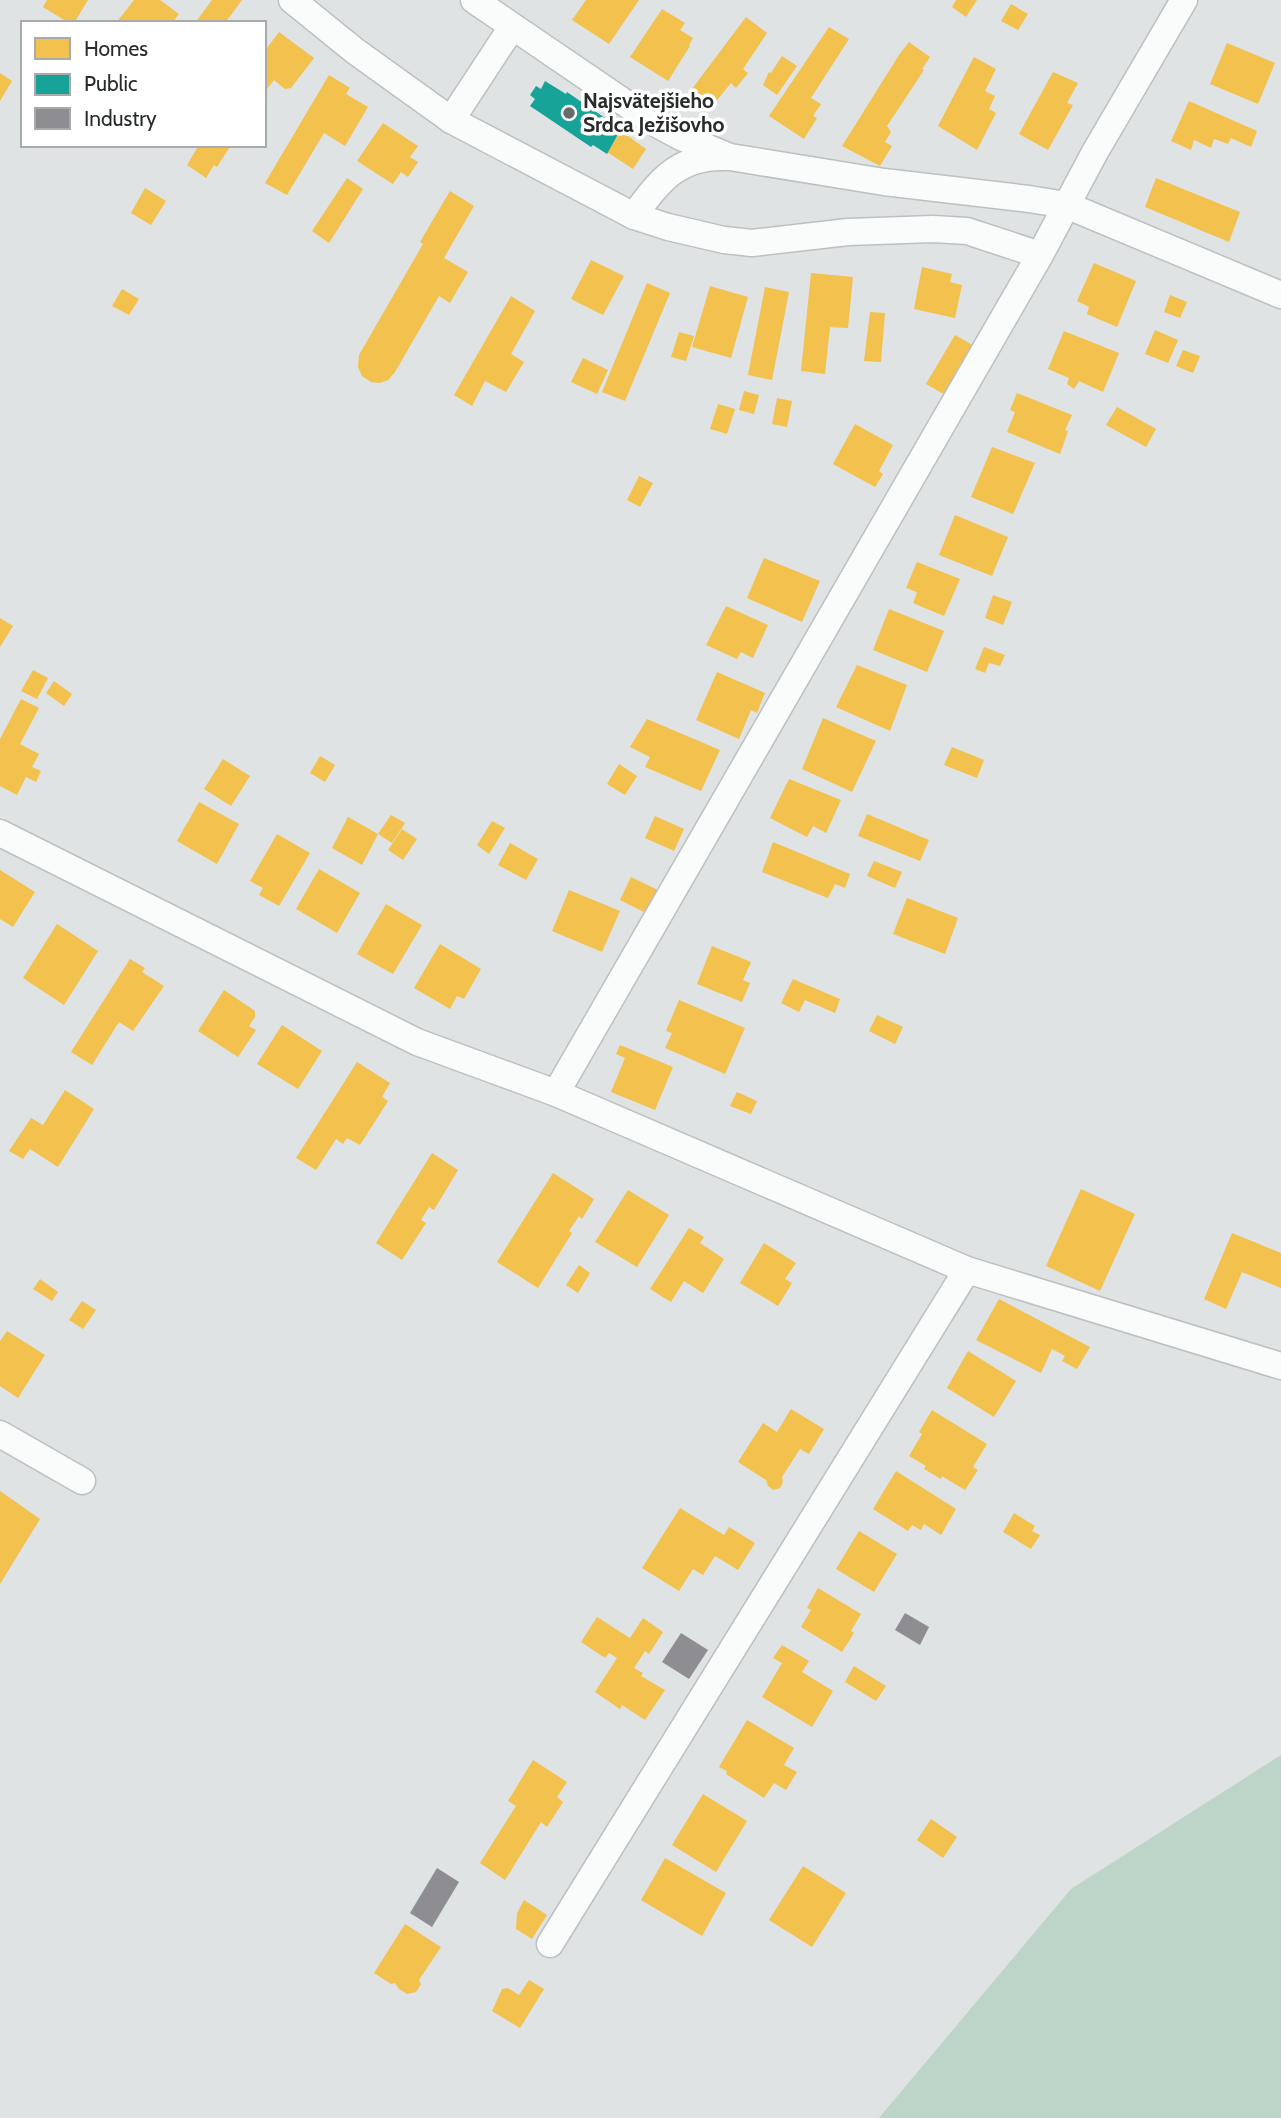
<svg xmlns="http://www.w3.org/2000/svg" width="1281" height="2118" viewBox="0 0 1281 2118" font-family="Cabin,sans-serif">
	<rect width="100%" height="100%" fill="#dfe3e4"/>
	<path fill="#bdd4c8" d="M1281,1755V2118H879L1071,1889Z"/>
	<g fill="#f2c14e">
		<path d="M47,0H88L74,23H69L43,7Z"/>
		<path d="M134,0H160L179,14L172,23H116Z"/>
		<path d="M212,0H242L225,23H195Z"/>
		<path d="M586,0H639L609,44L572,20Z"/>
		<path d="M956,0H977L966,17L952,7Z"/>
		<path d="M1011,4L1028,14L1018,30L1001,21Z"/>
		<path d="M662,9L685,23L680,30L693,38L689,45L690,46L668,81L630,57Z"/>
		<path d="M746,17L767,33L743,69L748,73L736,88L731,83L713,105L692,89Z"/>
		<path d="M829,27L849,39L811,98L821,104L813,116L817,118L804,139L769,116Z"/>
		<path d="M279,32L314,58L291,88L285,89L274,80L264,93V52Z"/>
		<path d="M909,42L930,57L922,69L924,70L887,126L891,132L885,142L892,146L880,166L842,146L899,55Z"/>
		<path d="M1227,43L1275,63L1258,104L1210,84Z"/>
		<path d="M782,56L797,66L777,95L763,85L769,72L771,73Z"/>
		<path d="M974,57L996,69L985,91L995,96L989,109L996,113L977,150L938,126Z"/>
		<path d="M1053,72L1078,83L1067,103L1073,105L1048,150L1019,134Z"/>
		<path d="M0,73L12,81L0,101Z"/>
		<path d="M329,75L350,88L346,94L368,107L345,146L324,133L287,195L265,183Z"/>
		<path d="M1189,101L1257,131L1251,147L1231,138L1228,144L1214,139L1211,148L1194,140L1191,150L1171,141Z"/>
		<path d="M383,123L418,146L410,157L418,162L408,177L401,172L393,184L357,161Z"/>
		<path d="M621,131L646,149L633,169L607,152Z"/>
		<path d="M199,145H231L217,167L214,165L206,178L187,165Z"/>
		<path d="M347,178L363,189L329,243L312,231Z"/>
		<path d="M1156,178L1240,212L1229,242L1145,207Z"/>
		<path d="M145,188L166,201L151,225L131,213Z"/>
		<path d="M450,191L474,206L444,258L468,272L450,303L439,296L395,372L388,380L380,383L371,382L362,376L358,367L359,355L423,244L420,242Z"/>
		<path d="M591,260L624,276L603,315L571,299Z"/>
		<path d="M1094,263L1136,281L1117,327L1087,314L1089,307L1077,301Z"/>
		<path d="M922,267L952,274L950,282L962,285L955,318L914,309Z"/>
		<path d="M811,273L853,277L848,328L830,327L825,374L801,371Z"/>
		<path d="M647,283L670,293L625,401L602,392Z"/>
		<path d="M710,286L748,297L731,358L692,347Z"/>
		<path d="M765,287L789,292L772,380L748,375Z"/>
		<path d="M122,289L139,299L129,315L112,306Z"/>
		<path d="M1170,295L1187,302L1180,318L1164,312Z"/>
		<path d="M511,296L535,311L511,354L524,362L506,392L485,381L472,406L454,395Z"/>
		<path d="M870,312L885,313L881,362L864,361Z"/>
		<path d="M1155,330L1178,340L1168,363L1145,354Z"/>
		<path d="M1064,331L1119,353L1103,392L1079,381L1074,389L1067,384L1069,378L1048,369Z"/>
		<path d="M679,332L694,336L686,361L671,357Z"/>
		<path d="M955,335L976,347L947,396L926,384Z"/>
		<path d="M1183,350L1200,356L1193,373L1176,366Z"/>
		<path d="M583,358L608,370L597,394L571,382Z"/>
		<path d="M744,391L759,395L754,414L739,410Z"/>
		<path d="M1017,393L1072,415L1065,430L1068,431L1060,454L1007,432L1015,412L1010,410Z"/>
		<path d="M777,398L792,401L787,427L772,424Z"/>
		<path d="M718,404L735,409L727,434L710,429Z"/>
		<path d="M1117,407L1156,429L1146,447L1106,425Z"/>
		<path d="M855,424L893,445L879,471L883,474L875,487L833,464Z"/>
		<path d="M992,447L1035,463L1013,514L971,497Z"/>
		<path d="M639,476L653,483L640,507L627,500Z"/>
		<path d="M955,515L1008,537L992,576L939,555Z"/>
		<path d="M764,558L820,581L802,622L747,598Z"/>
		<path d="M917,562L960,579L944,616L913,603L917,592L906,588Z"/>
		<path d="M993,595L1012,602L1003,625L985,618Z"/>
		<path d="M726,606L768,625L753,658L741,652L737,659L706,645Z"/>
		<path d="M889,609L944,631L927,672L873,650Z"/>
		<path d="M0,618L13,626L0,647Z"/>
		<path d="M984,647L1005,655L1000,666L989,663L985,673L975,669Z"/>
		<path d="M857,665L907,685L890,731L836,707Z"/>
		<path d="M33,670L48,678L37,699L21,691Z"/>
		<path d="M717,672L765,693L757,713L751,710L739,739L696,720Z"/>
		<path d="M54,681L72,694L64,706L46,693Z"/>
		<path d="M21,699L39,708L20,744L39,754L32,767L41,771L36,782L26,777L17,795L0,786V739Z"/>
		<path d="M823,718L876,741L852,792L802,769Z"/>
		<path d="M647,719L720,750L701,791L645,767L650,757L630,747Z"/>
		<path d="M952,747L984,760L977,778L944,765Z"/>
		<path d="M320,756L335,765L325,782L310,773Z"/>
		<path d="M223,759L250,776L231,806L204,789Z"/>
		<path d="M619,764L637,776L625,795L607,784Z"/>
		<path d="M789,779L841,800L826,833L813,826L807,837L770,818Z"/>
		<path d="M199,802L239,824L217,864L177,841Z"/>
		<path d="M867,814L929,840L920,861L858,836Z"/>
		<path d="M391,815L405,823L392,843L378,834Z"/>
		<path d="M655,816L684,829L674,851L645,838Z"/>
		<path d="M348,817L378,834L362,865L332,848Z"/>
		<path d="M492,821L505,828L489,854L477,845Z"/>
		<path d="M402,829L417,839L403,860L388,850Z"/>
		<path d="M277,834L310,853L279,906L259,895L263,888L250,881Z"/>
		<path d="M773,842L850,874L845,888L835,884L828,898L762,872Z"/>
		<path d="M510,843L538,859L526,880L498,865Z"/>
		<path d="M874,861L902,872L895,888L867,876Z"/>
		<path d="M319,869L360,893L337,933L296,909Z"/>
		<path d="M0,870L35,892L13,927L0,919Z"/>
		<path d="M631,877L660,891L648,914L620,900Z"/>
		<path d="M569,890L620,911L602,952L552,931Z"/>
		<path d="M907,898L958,918L945,954L893,934Z"/>
		<path d="M386,904L422,925L393,974L357,954Z"/>
		<path d="M57,924L98,951L64,1005L23,978Z"/>
		<path d="M440,944L481,969L464,999L457,996L450,1009L414,988Z"/>
		<path d="M712,946L751,962L743,980L750,983L742,1002L697,984Z"/>
		<path d="M130,959L145,968L142,972L164,986L133,1031L119,1022L92,1065L71,1052Z"/>
		<path d="M793,979L840,999L835,1013L805,1000L799,1012L781,1003Z"/>
		<path d="M224,990L255,1011V1017L249,1026L256,1030L238,1057L198,1031Z"/>
		<path d="M679,1000L745,1028L725,1074L665,1048L672,1033L666,1031Z"/>
		<path d="M877,1015L903,1027L895,1044L869,1031Z"/>
		<path d="M282,1025L322,1051L298,1089L257,1064Z"/>
		<path d="M620,1045L673,1067L655,1110L611,1092L625,1058L616,1054Z"/>
		<path d="M357,1062L390,1083L382,1097L388,1101L360,1145L347,1138L343,1144L336,1139L316,1170L296,1158Z"/>
		<path d="M65,1090L94,1109L58,1167L30,1149L23,1159L9,1151L31,1118L43,1125Z"/>
		<path d="M737,1092L757,1101L751,1114L730,1106Z"/>
		<path d="M432,1153L458,1170L434,1210L429,1207L421,1220L426,1223L402,1260L376,1243Z"/>
		<path d="M553,1173L594,1199L582,1219L579,1216L569,1231L572,1233L538,1288L497,1262Z"/>
		<path d="M1081,1189L1135,1214L1100,1291L1046,1266Z"/>
		<path d="M628,1190L669,1215L637,1267L595,1242Z"/>
		<path d="M689,1228L704,1237L700,1243L724,1259L703,1293L684,1281L671,1302L650,1289Z"/>
		<path d="M1232,1233L1281,1253V1288L1242,1272L1226,1309L1204,1299Z"/>
		<path d="M764,1243L796,1263L785,1279L792,1283L778,1306L740,1283Z"/>
		<path d="M579,1265L590,1273L578,1293L566,1285Z"/>
		<path d="M40,1279L58,1292L52,1301L33,1289Z"/>
		<path d="M999,1299L1090,1347L1077,1369L1062,1361L1065,1356L1052,1349L1041,1373L976,1340Z"/>
		<path d="M82,1301L96,1310L83,1329L69,1320Z"/>
		<path d="M7,1331L45,1355L18,1398L0,1386V1341Z"/>
		<path d="M968,1351L1016,1381L994,1417L947,1388Z"/>
		<path d="M791,1409L824,1429L809,1454L800,1449L782,1477L783,1482L780,1488L773,1490L768,1486L766,1480L738,1462L763,1423L777,1432Z"/>
		<path d="M932,1410L987,1444L973,1467L978,1470L965,1490L942,1476L941,1479L924,1469L926,1466L909,1456L922,1434L919,1432Z"/>
		<path d="M896,1471L956,1509L941,1535L924,1524L921,1530L912,1525L908,1531L873,1509Z"/>
		<path d="M0,1491L40,1519L0,1584Z"/>
		<path d="M680,1508L724,1535L729,1527L755,1543L738,1570L715,1556L703,1575L693,1569L679,1591L642,1568Z"/>
		<path d="M1014,1513L1035,1526L1032,1531L1040,1535L1031,1549L1003,1532Z"/>
		<path d="M859,1531L897,1554L874,1592L836,1569Z"/>
		<path d="M818,1588L861,1614L851,1631L854,1633L842,1652L801,1627L811,1610L807,1608Z"/>
		<path d="M597,1617L630,1638L643,1618L663,1632L649,1654L645,1651L634,1668L643,1673L641,1676L665,1690L645,1720L622,1705L620,1709L595,1692L617,1658L609,1653L605,1658L581,1642Z"/>
		<path d="M782,1645L809,1661L802,1672L833,1691L812,1727L762,1697L782,1663L773,1658Z"/>
		<path d="M854,1666L886,1686L876,1701L845,1682Z"/>
		<path d="M747,1720L794,1748L784,1765L797,1772L786,1790L774,1783L764,1798L726,1774L727,1771L719,1767Z"/>
		<path d="M533,1760L567,1782L557,1797L563,1802L547,1827L541,1822L505,1880L480,1863L516,1806L508,1801Z"/>
		<path d="M703,1794L747,1821L716,1872L672,1845Z"/>
		<path d="M931,1819L957,1837L943,1858L917,1840Z"/>
		<path d="M665,1858L726,1893L702,1936L641,1900Z"/>
		<path d="M803,1866L846,1893L812,1947L769,1920Z"/>
		<path d="M524,1900L547,1915L532,1939L516,1929L517,1913Z"/>
		<path d="M405,1924L441,1947L419,1980L421,1984L416,1992L407,1994L399,1989L395,1983L391,1984L374,1973Z"/>
		<path d="M529,1980L544,1989L520,2028L492,2011L502,1989L508,1988L519,1995Z"/>
	</g>
	<path fill="#17a398" d="M545,81L566,94L567,92L621,129L607,154L593,145L591,147L530,106L535,99L530,95L536,86L541,89Z"/>
	<g fill="#8d8d92">
		<path d="M905,1613L929,1627L920,1645L895,1630Z"/>
		<path d="M681,1633L708,1650L689,1679L662,1662Z"/>
		<path d="M437,1868L459,1882L432,1927L410,1913Z"/>
	</g>
	<g fill="none" stroke-linecap="round" stroke-linejoin="round">
		<g stroke="#bcc0c1" stroke-width="29">
			<g id="street">
				<path d="M292,0L355,51L451,120L634,216L668,227L724,240L752,243L848,232L933,229L967,231L1040,255"/>
				<path d="M474,0L653,122L681,137L730,157L884,182L1029,199L1066,205L1281,295"/>
				<path d="M451,120L512,27"/>
				<path d="M634,216C658,181 679,156 724,157"/>
				<path d="M0,833L417,1042L556,1093L967,1270L1281,1366"/>
				<path d="M556,1093L1040,255L1095,152L1184,0"/>
				<path d="M0,1434L82,1481"/>
				<path d="M550,1944L967,1270"/>
			</g>
		</g>
		<use href="#street" stroke="#fafbfb" stroke-width="26"/>
	</g>
	<circle fill="#686b6c" stroke="#fff" stroke-width="2.5" cx="569" cy="113" r="7"/>
	<g text-anchor="middle" stroke-width="7" stroke-linejoin="round" paint-order="stroke">
		<g font-size="21" font-weight="bold" fill="#282b2c" stroke="#fff" text-anchor="start">
			<text x="583" y="108">Najsvätejšieho<tspan x="583" dy="24">Srdca Ježišovho</tspan></text>
		</g>
	</g>
	<rect x="21" y="21" width="245" height="126" fill="#ffffff" stroke="#a9aaab" stroke-width="2"/>
	<rect x="35" y="38" width="35" height="21" fill="#f2c14e" stroke="#a9aaab" stroke-width="2"/>
	<text x="84" y="56" font-size="21" fill="#282b2c">Homes</text>
	<rect x="35" y="74" width="35" height="21" fill="#17a398" stroke="#a9aaab" stroke-width="2"/>
	<text x="84" y="91" font-size="21" fill="#282b2c">Public</text>
	<rect x="35" y="108" width="35" height="21" fill="#8d8d92" stroke="#a9aaab" stroke-width="2"/>
	<text x="84" y="126" font-size="21" fill="#282b2c">Industry</text>
</svg>
